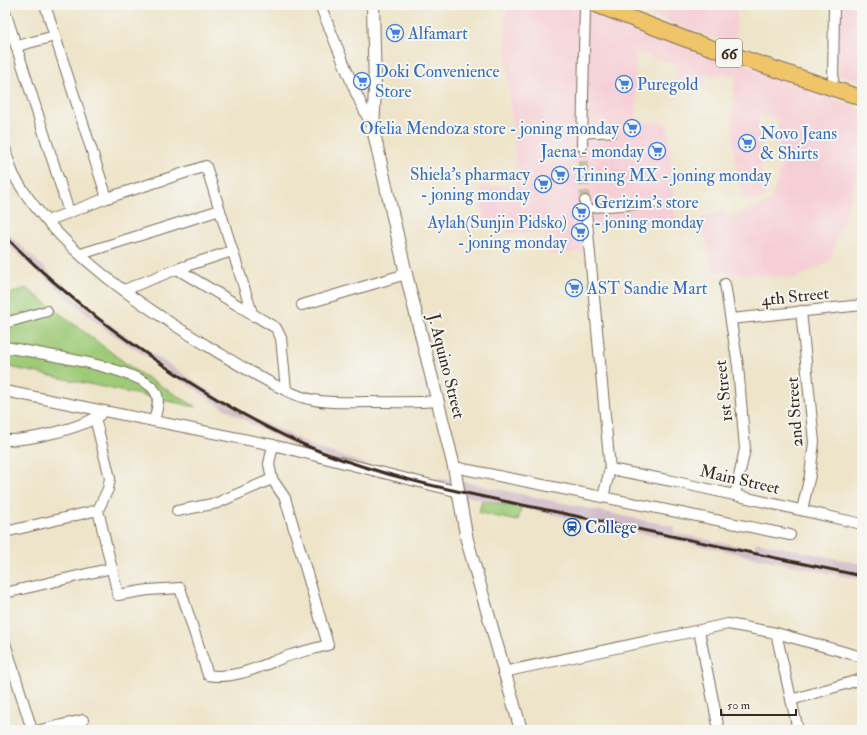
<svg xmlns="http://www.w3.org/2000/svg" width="867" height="735" viewBox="0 0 867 735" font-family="'IM FELL Double Pica',serif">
	<rect width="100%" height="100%" fill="#f6f6f2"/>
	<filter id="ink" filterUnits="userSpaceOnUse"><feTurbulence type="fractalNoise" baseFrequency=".025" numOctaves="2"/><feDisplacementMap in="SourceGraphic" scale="8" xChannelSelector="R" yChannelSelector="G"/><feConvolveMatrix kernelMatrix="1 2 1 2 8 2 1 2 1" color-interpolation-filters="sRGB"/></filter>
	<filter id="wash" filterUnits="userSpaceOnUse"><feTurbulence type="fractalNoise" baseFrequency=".012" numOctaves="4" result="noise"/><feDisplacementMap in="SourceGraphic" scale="16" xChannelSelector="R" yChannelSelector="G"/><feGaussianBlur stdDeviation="0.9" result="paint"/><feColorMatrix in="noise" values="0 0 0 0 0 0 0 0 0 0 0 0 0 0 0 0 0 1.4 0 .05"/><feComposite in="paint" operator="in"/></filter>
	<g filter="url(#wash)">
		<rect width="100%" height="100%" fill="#eee4c9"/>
		<g fill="#f6cfd6">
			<path d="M508,5H592L862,110V160L830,261L796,278L714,272L700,219L722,211L726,219L770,202L786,155L779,153L778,119L758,116L764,199L744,200L734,157L733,138L732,113L736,77L723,74L722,77L706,74L704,88L675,78L676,65L635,52L637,122L667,123L676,220L583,227L585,252L547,255L545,232L506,233L505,222L484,223L479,188L517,184L507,65L505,18Z"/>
			<path d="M629,5H737L736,44L690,30Z"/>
			<path d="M836,5H862V81L837,74Z"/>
		</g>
		<path fill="#d1bdc9" d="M5,231L77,298L106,322L136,343L228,403L260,421L320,449L381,469L409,475L464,482L675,527L674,533L754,549L756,542L862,564V580L461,495L317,456L257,427L225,409L102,327L19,255L5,241Z"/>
		<g fill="#9ecb78" stroke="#6c7a4b">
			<path d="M26,288L136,371L196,407L5,366V296Z"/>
			<path d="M482,500L521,508L518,521L479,513Z"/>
		</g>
	</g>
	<g filter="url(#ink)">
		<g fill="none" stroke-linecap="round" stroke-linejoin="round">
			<path stroke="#cabfa7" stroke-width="10" stroke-dasharray="10 5" stroke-linecap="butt" d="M582,146L585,201"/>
			<g stroke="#7a6b5a" stroke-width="9">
				<g id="pedestrian">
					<path d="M582,134L613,133"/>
					<path d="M585,209L656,204"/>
				</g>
			</g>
			<g stroke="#7a6b5a" stroke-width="12">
				<g id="minor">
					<path d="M45,5L107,198"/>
					<path d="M320,5L356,93L373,129"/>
					<path d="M5,11L69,212"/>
					<path d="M17,46L55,36"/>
					<path d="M833,88L834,5"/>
					<path d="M582,146L585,5"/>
					<path d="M5,148C8,158 10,170 16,179C61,254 146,309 219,353C242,367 278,389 302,397C323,404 347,402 369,402C392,402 415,403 438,401"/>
					<path d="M585,201L610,469L603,497"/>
					<path d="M47,221L107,198L206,166L253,316"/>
					<path d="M81,254L220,210"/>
					<path d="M177,269L276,328L281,338L286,390"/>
					<path d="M725,284L738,366L745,449L735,495"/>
					<path d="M124,290L177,269L232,251"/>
					<path d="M302,305L406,274"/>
					<path d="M801,311L814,442L810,475L802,510"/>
					<path d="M731,319L862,305"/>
					<path d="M5,323L47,311"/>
					<path d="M5,347C35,353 140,367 155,391C161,399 156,412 154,421"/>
					<path d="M5,391L273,445L459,492"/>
					<path d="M95,418L110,478L108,489L98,510L118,595L148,590L180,588L208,675C234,680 261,666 285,657C299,652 314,649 328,645L285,498L272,479L269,464L273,445"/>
					<path d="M5,440C29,441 81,428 100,415"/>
					<path d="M454,467L790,535"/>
					<path d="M610,469L672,481L862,524"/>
					<path d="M177,511L217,503L272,479"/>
					<path d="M5,532L98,510"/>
					<path d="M5,593L112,568"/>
					<path d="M699,631L719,730"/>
					<path d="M776,633L798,730"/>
					<path d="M5,643L32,730"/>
					<path d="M503,672L728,624L776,633L862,657"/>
					<path d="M791,700L862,679"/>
					<path d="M40,730L83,720"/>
				</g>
			</g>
			<g stroke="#7a6b5a" stroke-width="14">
				<path id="tertiary" d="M373,5L375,89L373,129L406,274L454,467L467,540L521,730"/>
			</g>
			<g stroke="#7a6b5a" stroke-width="17">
				<path id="primary" d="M597,5L688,40L862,98"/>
			</g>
			<use href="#pedestrian" stroke="#fff" stroke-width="7"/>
			<use href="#minor" stroke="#fff" stroke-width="10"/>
			<use href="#tertiary" stroke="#fff" stroke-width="12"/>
			<use href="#primary" stroke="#f0c469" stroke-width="15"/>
			<path stroke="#3b2a1e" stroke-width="3" d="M5,236C57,289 115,334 178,375C223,404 269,431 319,451C392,480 471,494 547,510C652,532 757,554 862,576"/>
		</g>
	</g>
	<defs>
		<g id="supermarket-ring" transform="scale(0.9)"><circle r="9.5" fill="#f6f6f2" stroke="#3f7fe0" stroke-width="1.5"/><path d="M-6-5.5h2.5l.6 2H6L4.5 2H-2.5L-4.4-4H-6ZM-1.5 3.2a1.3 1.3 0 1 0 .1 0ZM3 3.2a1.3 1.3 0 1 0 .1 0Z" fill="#3f7fe0"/></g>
		<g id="station-ring" transform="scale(0.9)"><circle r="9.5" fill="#f6f6f2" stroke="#1a4fb4" stroke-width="1.5"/><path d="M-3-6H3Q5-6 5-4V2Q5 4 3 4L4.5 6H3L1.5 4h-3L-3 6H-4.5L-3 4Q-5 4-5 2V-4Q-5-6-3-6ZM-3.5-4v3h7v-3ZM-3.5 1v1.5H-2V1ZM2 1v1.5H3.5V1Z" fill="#1a4fb4"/></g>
	</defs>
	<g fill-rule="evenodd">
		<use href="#supermarket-ring" x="395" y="33"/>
		<use href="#supermarket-ring" x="362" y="81"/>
		<use href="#supermarket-ring" x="624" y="84"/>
		<use href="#supermarket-ring" x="632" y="128"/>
		<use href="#supermarket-ring" x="747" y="143"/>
		<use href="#supermarket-ring" x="657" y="151"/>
		<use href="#supermarket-ring" x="560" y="175"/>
		<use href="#supermarket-ring" x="543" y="184"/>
		<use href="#supermarket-ring" x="581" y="212"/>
		<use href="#supermarket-ring" x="580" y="232"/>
		<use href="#supermarket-ring" x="574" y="288"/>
		<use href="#station-ring" x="572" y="527"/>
	</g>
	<g text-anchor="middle" stroke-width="4" stroke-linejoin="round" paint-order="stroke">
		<rect fill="#f6f6f2" stroke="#73675e" stroke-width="1" x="716" y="39" width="26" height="28" rx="3"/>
		<g font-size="16" font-weight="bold" fill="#3b2a1e">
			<text x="729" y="59">66</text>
		</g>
		<g font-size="17" fill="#366cbe" stroke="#f6f6f2" text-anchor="start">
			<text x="408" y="39">Alfamart</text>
			<text x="375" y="77">Doki Convenience<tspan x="375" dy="20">Store</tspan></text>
			<text x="637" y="90">Puregold</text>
			<text x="619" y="134" text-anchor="end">Ofelia Mendoza store - joning monday</text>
			<text x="760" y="139">Novo Jeans<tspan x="760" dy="20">&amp; Shirts</tspan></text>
			<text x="644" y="157" text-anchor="end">Jaena - monday</text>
			<text x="530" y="180" text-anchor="end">Shiela's pharmacy<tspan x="530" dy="20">- joning monday</tspan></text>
			<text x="573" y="181">Trining MX - joning monday</text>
			<text x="594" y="208">Gerizim's store<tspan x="594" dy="20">- joning monday</tspan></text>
			<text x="567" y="228" text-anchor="end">Aylah(Sunjin Pidsko)<tspan x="567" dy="20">- joning monday</tspan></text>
			<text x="587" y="294">AST Sandie Mart</text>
		</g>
		<g font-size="17" fill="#3b2a1e" stroke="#f6f6f2">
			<text transform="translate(795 296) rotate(-6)" y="6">4th Street</text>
			<text transform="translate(447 366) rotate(76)" y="6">J. Aquino Street</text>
			<text transform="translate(723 391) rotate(-96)" y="6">1st Street</text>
			<text transform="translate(794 412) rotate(-94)" y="6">2nd Street</text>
			<text transform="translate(740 479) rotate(13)" y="6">Main Street</text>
		</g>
		<g font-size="17" fill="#164399" stroke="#f6f6f2" text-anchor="start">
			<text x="585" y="533">College</text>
		</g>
	</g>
	<rect width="867" height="735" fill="none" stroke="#f6f6f2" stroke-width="20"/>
	<path d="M721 709v6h75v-6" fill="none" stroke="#3b2a1e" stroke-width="2"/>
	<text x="727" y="709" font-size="12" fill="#3b2a1e" stroke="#f6f6f2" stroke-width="3" paint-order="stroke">50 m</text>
</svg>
